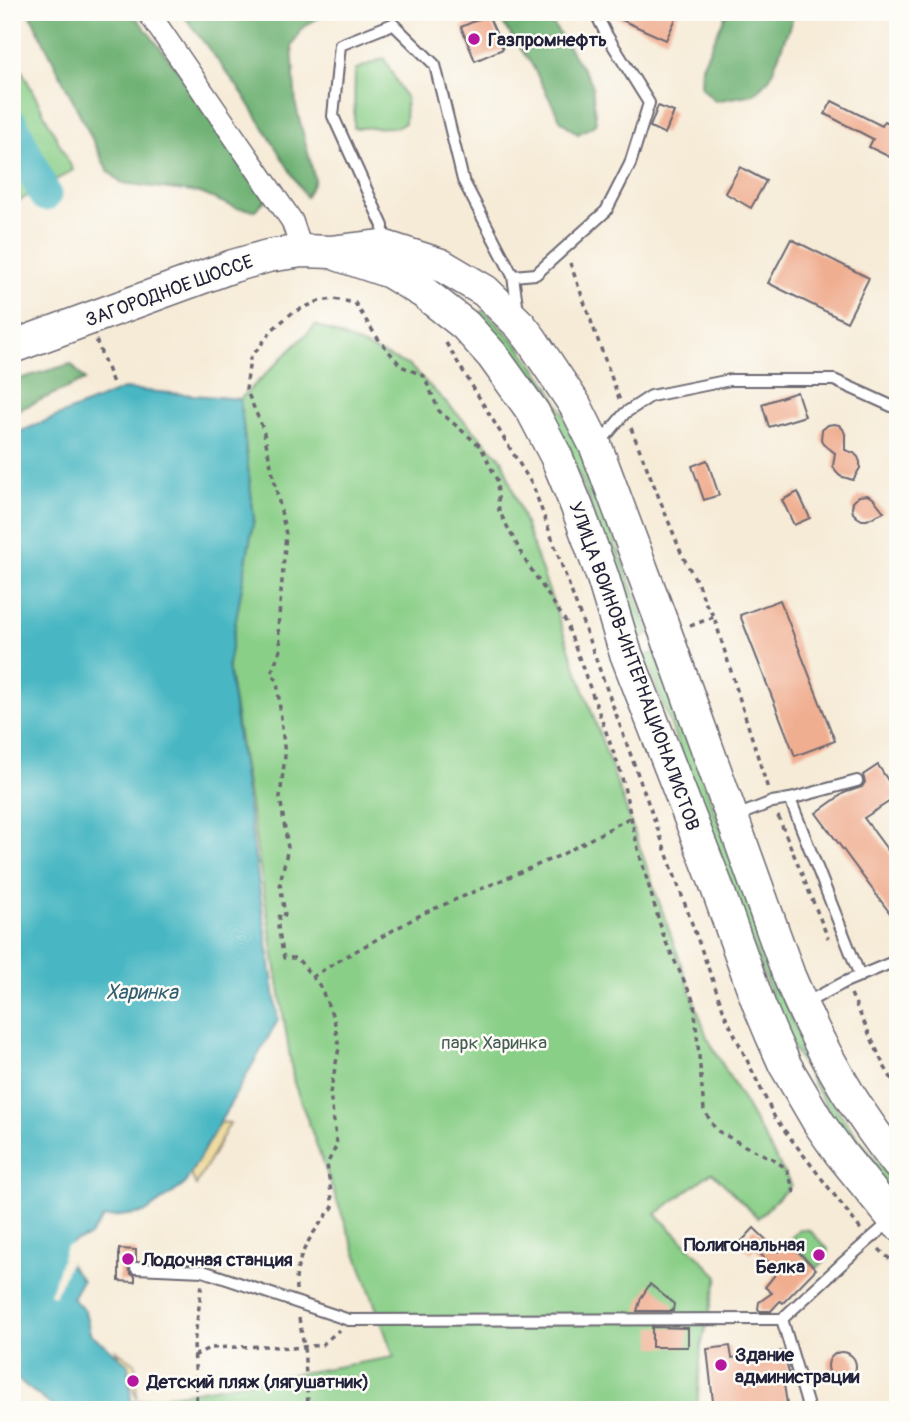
<svg xmlns="http://www.w3.org/2000/svg" width="910" height="1422" viewBox="0 0 910 1422" font-family="Pangolin,sans-serif">
	<rect width="100%" height="100%" fill="#fdfcf7"/>
	<filter id="ink" filterUnits="userSpaceOnUse"><feTurbulence type="fractalNoise" baseFrequency=".0143" numOctaves="2"/><feDisplacementMap in="SourceGraphic" scale="14" xChannelSelector="R" yChannelSelector="G"/><feConvolveMatrix kernelMatrix="1 2 1 2 8 2 1 2 1" color-interpolation-filters="sRGB"/></filter>
	<filter id="wash" filterUnits="userSpaceOnUse"><feTurbulence type="fractalNoise" baseFrequency=".00686" numOctaves="4" result="noise"/><feDisplacementMap in="SourceGraphic" scale="28" xChannelSelector="R" yChannelSelector="G"/><feGaussianBlur stdDeviation="1.57" result="paint"/><feColorMatrix in="noise" values="0 0 0 0 0 0 0 0 0 0 0 0 0 0 0 0 0 1.4 0 .05"/><feComposite in="paint" operator="in"/></filter>
	<g filter="url(#wash)">
		<rect width="100%" height="100%" fill="#f6ebd7"/>
		<g fill="#8acf88" stroke="#567862" stroke-width="2">
			<path d="M12,51L73,170L12,205Z"/>
			<path d="M384,58L406,99L405,123L396,127L354,128L355,70Z"/>
			<path d="M482,311H485L519,346L549,386L577,441L650,634L638,639L581,479L481,320L479,315Z"/>
			<path d="M316,325L410,366L502,459L707,1037L791,1185L758,1218L712,1172L656,1214L718,1276L701,1347L697,1410H120L131,1402L394,1357L294,1083L228,665L254,518L240,399Z"/>
			<path d="M656,652L793,1022L832,1102L850,1127L892,1181L895,1185L894,1190H888L843,1136L786,1035L645,656Z"/>
			<path d="M799,1229L809,1230L828,1249L827,1259L817,1268L789,1241Z"/>
		</g>
		<g fill="#6fb274" stroke="#486a58" stroke-width="2">
			<path d="M29,12H132L274,192L255,210L236,208L200,193L122,183L108,171Z"/>
			<path d="M181,12H334L316,19L301,29L292,46L296,106L315,180L306,197L243,94Z"/>
			<path d="M495,12H545L592,83L596,124L578,134L561,121L532,65Z"/>
			<path d="M727,12H795L770,78L754,94L715,101L701,87L702,66Z"/>
			<path d="M71,364L85,380L12,413V381Z"/>
		</g>
		<g fill="#eeda9e" stroke="#887e6c" stroke-width="2">
			<path d="M211,1122L230,1123L196,1185L187,1167Z"/>
			<path d="M116,1350L135,1363L137,1398Z"/>
		</g>
		<path fill="#49b7c3" stroke="#366c7f" stroke-width="2" d="M123,389L240,399L254,518L228,665L278,1020L184,1185L144,1213L103,1218L89,1237L73,1242L69,1264L82,1280L72,1298L85,1311L90,1333L128,1364L131,1401L137,1410H57L12,1375V435Z"/>
		<path fill="#f6ebd7" d="M90,1238L89,1241L76,1244L74,1253L55,1296L50,1294L66,1246Z"/>
		<g fill="none" stroke-linecap="round" stroke-linejoin="round">
			<path stroke="#49b7c3" stroke-width="33" d="M12,125L45,195"/>
		</g>
		<g id="blocks">
			<g fill="#f0ae91">
				<path d="M604,12H679L666,40Z"/>
				<path d="M488,15L503,49L475,61L461,27Z"/>
				<path d="M832,101L882,126L885,121L898,127V161L869,147L873,139L825,114Z"/>
				<path d="M658,106L674,112L665,134L650,127Z"/>
				<path d="M740,167L766,181L751,208L725,193Z"/>
				<path d="M791,239L869,278L847,322L768,283Z"/>
				<path d="M797,392L805,416L769,427L762,404Z"/>
				<path d="M834,424L839,425L843,429L845,434V450L854,453L858,457L860,462V468L853,480L840,476L836,472L833,466L835,453L823,444L821,439L822,430L828,425Z"/>
				<path d="M707,460L719,495L704,500L692,466Z"/>
				<path d="M798,492L810,518L794,525L782,500Z"/>
				<path d="M867,495L873,498L884,512L867,520H862L857,517L853,513L852,508L853,502L859,496Z"/>
				<path d="M780,600L835,741L795,756L740,615Z"/>
				<path d="M878,765L898,796L864,818L898,864V924L816,813L844,793L862,787L865,782L863,775Z"/>
				<path d="M754,1228L779,1252L788,1242L816,1269L783,1303L780,1301L771,1311H760L758,1309L759,1302L772,1293L765,1287L778,1271L754,1248L750,1253L740,1243Z"/>
				<path d="M119,1249L136,1250V1260L130,1263L128,1268L131,1274L135,1276V1282L119,1281Z"/>
				<path d="M650,1284L674,1304L673,1311H637L641,1298Z"/>
				<path d="M652,1327L688,1328V1347H652Z"/>
				<path d="M730,1346L732,1358L783,1351L790,1377L783,1378L788,1410H714L707,1349Z"/>
				<circle cx="842" cy="1366" r="14"/>
			</g>
		</g>
	</g>
	<g filter="url(#ink)">
		<use href="#blocks" fill-opacity="0" stroke="#6c6872" stroke-width="2"/>
		<g fill="none" stroke-linecap="round" stroke-linejoin="round">
			<g stroke="#6c6872" stroke-width="14">
				<g id="service">
					<path d="M382,244L383,226L333,116L340,45L393,24L435,65L463,180L513,276L518,312"/>
					<path d="M513,276L536,274L606,211L630,164L649,103L606,34L595,12"/>
					<path d="M599,444L625,413L651,396L730,380H834L898,409"/>
					<path d="M790,799L857,781"/>
					<path d="M734,817L772,802L790,799L860,976"/>
					<path d="M804,1004L845,982L898,960"/>
					<path d="M136,1268L203,1271L349,1320L782,1319"/>
					<path d="M809,1410L782,1319L845,1261L892,1220"/>
				</g>
			</g>
			<g stroke="#6c6872" stroke-width="24">
				<path id="minor" d="M148,12L292,221L302,251"/>
			</g>
			<g stroke="#6c6872" stroke-width="35">
				<g id="primary">
					<path d="M339,255L390,272L423,292L465,325L492,355L533,412L556,456L577,507L603,578L625,651L715,882L759,1005L772,1036L785,1065L819,1123L840,1153L898,1224"/>
					<path d="M12,347L233,266L268,256L302,251L332,252L382,246L441,265L485,291L520,325L531,339L575,405L596,447L666,634L789,976C817,1044 852,1107 898,1164"/>
				</g>
			</g>
			<g stroke="#6c6872" stroke-width="3.5" stroke-dasharray="5 5" stroke-linecap="butt">
				<path d="M570,263L620,401"/>
				<path d="M96,340L113,383"/>
				<path d="M446,343L533,486L726,1017L775,1118L862,1231"/>
				<path d="M631,428L682,555L697,582L706,604L714,617L768,789"/>
				<path d="M690,626L714,617"/>
				<path d="M778,816L828,938"/>
				<path d="M312,977L345,957L424,913L561,855L631,817"/>
				<path d="M851,994L884,1066L898,1089"/>
				<path d="M879,1249L898,1267"/>
				<path d="M296,1290C294,1256 313,1232 333,1207L327,1164L337,1145L330,1093L339,1048L334,1019L320,986L297,958H284L278,927L280,913L285,915L280,883L288,848L280,797L285,756L277,680L271,673L281,648L278,628L286,534L263,429L246,389L250,359L273,329L292,313L319,301L334,299L355,303L376,336L401,366L424,376L439,411L481,447L497,480L499,511L525,560L566,622L621,773L638,849L664,938L694,1002L704,1110L716,1130L745,1146L773,1159L787,1169L796,1198"/>
				<path d="M299,1318L304,1346L308,1404L310,1410"/>
				<path d="M194,1356L209,1348L265,1346L292,1348L322,1345L339,1330"/>
				<path d="M821,1406L885,1410"/>
				<path d="M197,1410L194,1344L202,1284"/>
			</g>
			<use href="#service" stroke="#fff" stroke-width="10"/>
			<use href="#minor" stroke="#fff" stroke-width="21"/>
			<use href="#primary" stroke="#fff" stroke-width="32"/>
		</g>
	</g>
	<g fill="#b5179e" stroke="#fdfcf7" stroke-width="2.5">
		<circle cx="474" cy="39" r="7"/>
		<circle cx="819" cy="1255" r="7"/>
		<circle cx="128" cy="1259" r="7"/>
		<circle cx="721" cy="1365" r="7"/>
		<circle cx="133" cy="1381" r="7"/>
	</g>
	<g text-anchor="middle" stroke-width="5" stroke-linejoin="round" paint-order="stroke">
		<g font-size="19" font-weight="bold" fill="#22223b" stroke="#fdfcf7" text-anchor="start">
			<text x="488" y="46">Газпромнефть</text>
			<text x="805" y="1251" text-anchor="end">Полигональная<tspan x="805" dy="22">Белка</tspan></text>
			<text x="142" y="1266">Лодочная станция</text>
			<text x="735" y="1361">Здание<tspan x="735" dy="22">администрации</tspan></text>
			<text x="147" y="1388">Детский пляж (лягушатник)</text>
		</g>
		<g font-size="19" fill="#22223b" stroke="#fdfcf7">
			<text transform="translate(169 290) rotate(-20)" y="7">ЗАГОРОДНОЕ ШОССЕ</text>
			<text transform="translate(635 666) rotate(70)" y="7">УЛИЦА ВОИНОВ-ИНТЕРНАЦИОНАЛИСТОВ</text>
		</g>
		<g font-size="19" fill="#465f56" stroke="#fdfcf7">
			<text x="494" y="1049">парк Харинка</text>
		</g>
		<g font-size="21" font-style="italic" fill="#325e71" stroke="#fdfcf7">
			<text x="142" y="999">Харинка</text>
		</g>
	</g>
	<rect width="910" height="1422" fill="none" stroke="#fdfcf7" stroke-width="42"/>
</svg>
